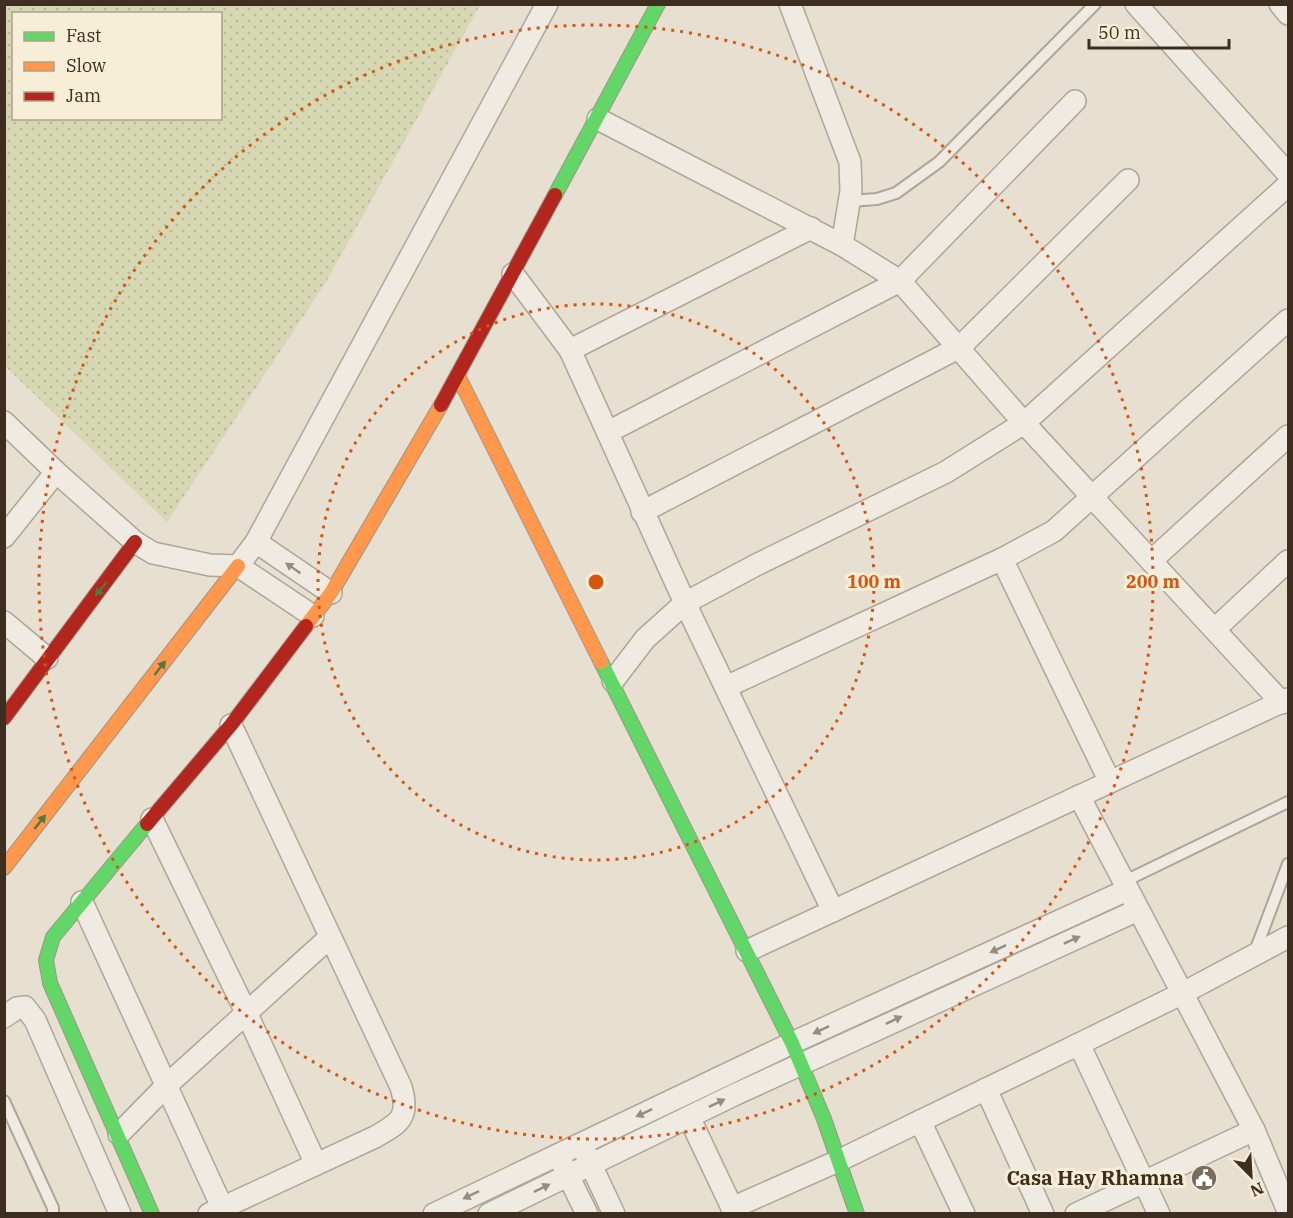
<svg xmlns="http://www.w3.org/2000/svg" width="1293" height="1218" viewBox="0 0 1293 1218" font-family="'IBM Plex Serif',serif">
	<defs>
		<pattern id="grass-dots" width="8" height="8" patternUnits="userSpaceOnUse" patternTransform="scale(1.5)"><rect width="8" height="8" fill="#d6d7b3"/><path d="M2 2h.1M6 6h.1" fill="none" stroke="#b9b99a" stroke-width="1.8" stroke-linecap="round"/></pattern>
	</defs>
	<rect width="100%" height="100%" fill="#e7e0d1"/>
	<path fill="url(#grass-dots)" fill-rule="evenodd" d="M4,5H480L326,282L167,522L5,366ZM14,14H220V118H14Z"/>
	<g fill="none" stroke-linecap="round" stroke-linejoin="round">
		<g stroke="#ada599" stroke-width="14">
			<g id="lane">
				<path d="M850,201L877,199L896,193L939,162L1095,4"/>
				<path d="M1123,882L1288,802"/>
				<path d="M1254,954L1288,864"/>
				<path d="M4,1101L53,1208V1214"/>
			</g>
		</g>
		<g stroke="#ada599" stroke-width="24">
			<g id="street">
				<path d="M790,4L850,162L851,191L842,245"/>
				<path d="M1136,4L1288,174"/>
				<path d="M1280,4L1288,14"/>
				<path d="M598,119L842,245L900,281L1024,423L1282,703"/>
				<path d="M513,274L570,350L685,603L833,911"/>
				<path d="M570,350L811,228"/>
				<path d="M4,422L56,472L135,542L153,553L210,565L238,566L313,616"/>
				<path d="M608,432L900,281L1075,101"/>
				<path d="M642,512L960,347L1128,180"/>
				<path d="M4,537L56,472"/>
				<path d="M256,542L331,593"/>
				<path d="M1002,559L1110,782"/>
				<path d="M1151,561L1288,436"/>
				<path d="M238,566L256,542L547,4"/>
				<path d="M4,622L47,658"/>
				<path d="M1215,629L1288,561"/>
				<path d="M613,681L645,639L685,603L756,565L946,472L1024,423L1288,185"/>
				<path d="M726,687L1002,559L1054,531L1288,320"/>
				<path d="M1079,796L1254,1130L1288,1211"/>
				<path d="M152,819L246,1012L316,1164"/>
				<path d="M82,902L222,1207"/>
				<path d="M747,951L1288,699"/>
				<path d="M4,1017L17,1008L25,1007L35,1020L120,1214"/>
				<path d="M1079,1044L1159,1214"/>
				<path d="M986,1089L1043,1214"/>
				<path d="M689,1117L735,1214"/>
				<path d="M920,1121L964,1214"/>
				<path d="M119,1134L167,1085L329,938"/>
				<path d="M585,1152L614,1214"/>
				<path d="M563,1165L587,1214"/>
				<path d="M732,1208L838,1161L1079,1044L1183,993L1288,937"/>
				<path d="M209,1214L375,1137C400,1123 410,1117 401,1087L231,725"/>
				<path d="M434,1214L792,1043L1127,890"/>
				<path d="M489,1214L736,1094L1138,910"/>
				<path d="M1076,1214L1254,1130"/>
			</g>
		</g>
		<g stroke="#9c958a" stroke-width="16">
			<g id="fast">
				<path d="M555,195L658,4"/>
				<path d="M601,662L792,1043L824,1119L857,1214"/>
				<path d="M147,824L53,937L46,960L50,983L152,1214"/>
			</g>
		</g>
		<g stroke="#9c958a" stroke-width="16">
			<g id="slow">
				<path d="M458,376L601,662"/>
				<path d="M306,626L331,593L441,405"/>
				<path d="M4,868L238,566"/>
			</g>
		</g>
		<g stroke="#9c958a" stroke-width="16">
			<g id="jam">
				<path d="M441,405L555,195"/>
				<path d="M4,718L135,542"/>
				<path d="M147,824L231,725L306,626"/>
			</g>
		</g>
		<use href="#lane" stroke="#efebe3" stroke-width="10"/>
		<use href="#street" stroke="#efebe3" stroke-width="21"/>
		<use href="#fast" stroke="#63d668" stroke-width="14"/>
		<use href="#slow" stroke="#ff974d" stroke-width="14"/>
		<use href="#jam" stroke="#b3261e" stroke-width="14"/>
	</g>
	<defs><path id="oneway-solid" d="M-6-.8H1V-3.2L6.5 0L1 3.2V.8H-6Z" transform="scale(1.5)"/></defs>
	<g fill="#968c82">
		<use href="#oneway-solid" transform="translate(293 568) rotate(-145)"/>
		<use href="#oneway-solid" transform="translate(1072 940) rotate(-24)"/>
		<use href="#oneway-solid" transform="translate(998 949) rotate(155)"/>
		<use href="#oneway-solid" transform="translate(894 1020) rotate(-25)"/>
		<use href="#oneway-solid" transform="translate(821 1030) rotate(155)"/>
		<use href="#oneway-solid" transform="translate(717 1103) rotate(-26)"/>
		<use href="#oneway-solid" transform="translate(644 1113) rotate(155)"/>
		<use href="#oneway-solid" transform="translate(542 1188) rotate(-26)"/>
		<use href="#oneway-solid" transform="translate(471 1195) rotate(154)"/>
	</g>
	<g fill="#4e7a40">
		<use href="#oneway-solid" transform="translate(101 589) rotate(129)"/>
		<use href="#oneway-solid" transform="translate(160 668) rotate(-52)"/>
		<use href="#oneway-solid" transform="translate(40 822) rotate(-52)"/>
	</g>
	<g fill="none" stroke="#d7550e" stroke-width="3" stroke-dasharray="3 6">
		<circle cx="596" cy="582" r="278"/>
		<circle cx="596" cy="582" r="557"/>
	</g>
	<defs>
		<g id="civic-disc" transform="scale(1.35)"><circle r="9.5" fill="#786c5e" stroke="#f7eed8"/><path d="M-.6-6.5H3V-4.5H.6V-3L4-1V1h2V6H-6V1h2V-1L-.6-3ZM-1.2 2.5V6h2.4V2.5Z" fill="#fff"/></g>
	</defs>
	<g fill-rule="evenodd">
		<use href="#civic-disc" x="1204" y="1178"/>
	</g>
	<g text-anchor="middle" stroke-width="6" stroke-linejoin="round" paint-order="stroke">
		<g font-size="20" font-weight="bold" fill="#3d2e20" stroke="#f7eed8" text-anchor="end">
			<text x="1184" y="1185">Casa Hay Rhamna</text>
		</g>
	</g>
	<circle cx="596" cy="582" r="9" fill="#d7550e" stroke="#f7eed8" stroke-width="3"/>
	<g font-size="18" text-anchor="middle" font-weight="bold" fill="#d7550e" stroke="#f7eed8" stroke-width="6" stroke-linejoin="round" paint-order="stroke">
		<text x="874" y="588">100 m</text>
		<text x="1153" y="588">200 m</text>
	</g>
	<rect width="1293" height="1218" fill="none" stroke="#3d2e20" stroke-width="12"/>
	<rect x="12" y="12" width="210" height="108" fill="#f7eed8" stroke="#ada18e" stroke-width="1.5"/>
	<rect x="24" y="32" width="30" height="9" fill="#63d668" stroke="#ada18e" stroke-width="1.5"/>
	<text x="66" y="42" font-size="18" fill="#3d2e20">Fast</text>
	<rect x="24" y="62" width="30" height="9" fill="#ff974d" stroke="#ada18e" stroke-width="1.5"/>
	<text x="66" y="72" font-size="18" fill="#3d2e20">Slow</text>
	<rect x="24" y="92" width="30" height="9" fill="#b3261e" stroke="#ada18e" stroke-width="1.5"/>
	<text x="66" y="102" font-size="18" fill="#3d2e20">Jam</text>
	<g transform="translate(1251 1176) rotate(156)" stroke="#f7eed8" stroke-width="4.5" paint-order="stroke">
	<path d="M0-4.5L10 22L0 15L-10 22Z" fill="#3d2e20"/>
	<text y="-9" font-size="16" font-weight="bold" text-anchor="middle" fill="#3d2e20">N</text>
	</g>
	<path d="M1089 39v9h140v-9" fill="none" stroke="#3d2e20" stroke-width="3"/>
	<text x="1098" y="39" font-size="18" fill="#3d2e20" stroke="#f7eed8" stroke-width="4.5" paint-order="stroke">50 m</text>
</svg>
